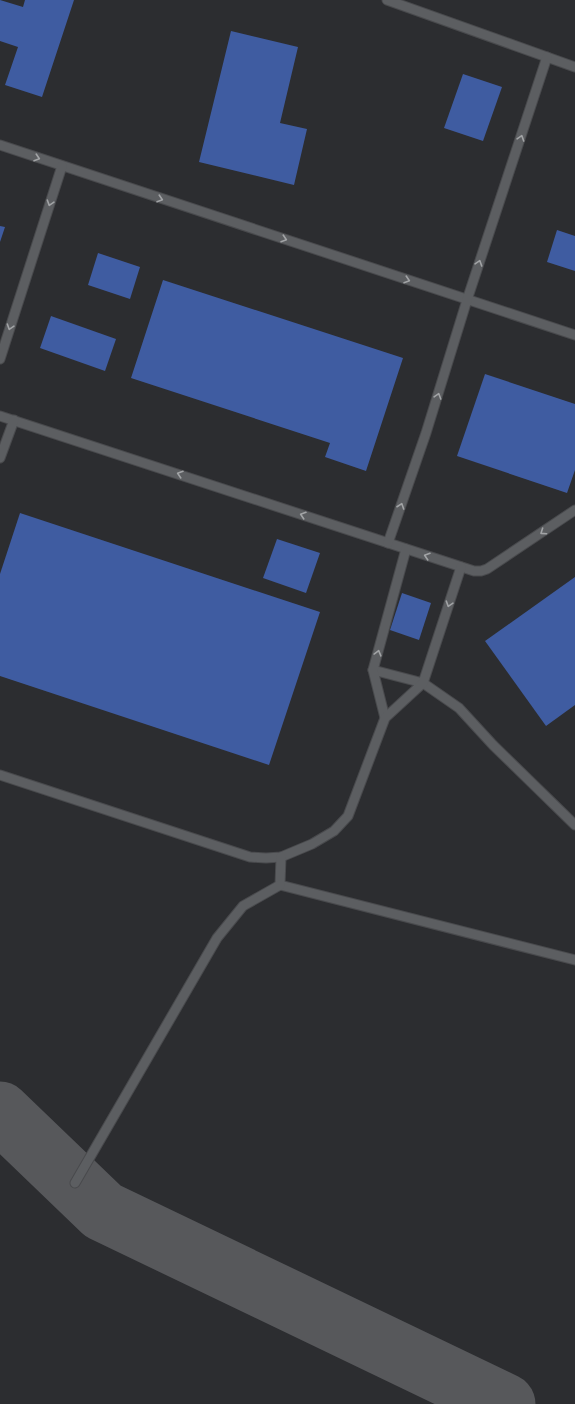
<svg xmlns="http://www.w3.org/2000/svg" width="575" height="1404" viewBox="0 0 575 1404" font-family="'PT Sans Narrow',sans-serif">
	<rect width="100%" height="100%" fill="#2c2d30"/>
	<g fill="none" stroke-linecap="round" stroke-linejoin="round">
		<path stroke="#57585b" stroke-width="61" d="M0,1112L103,1211L505,1404"/>
	</g>
	<g fill="#3f5ca1">
		<path d="M0,0L23,7L25,0H74L42,97L5,85L18,47L0,41Z"/>
		<path d="M231,31L298,47L280,123L307,129L294,185L199,162Z"/>
		<path d="M463,74L502,87L483,141L444,128Z"/>
		<path d="M0,226L5,227L0,242Z"/>
		<path d="M557,230L575,236V271L547,262Z"/>
		<path d="M98,253L140,267L130,299L88,285Z"/>
		<path d="M163,280L403,358L366,471L325,457L330,443L131,378Z"/>
		<path d="M51,316L116,339L105,371L40,348Z"/>
		<path d="M485,374L575,404V470L567,493L457,456Z"/>
		<path d="M20,513L320,612L269,765L0,676V574Z"/>
		<path d="M277,539L320,553L306,593L263,578Z"/>
		<path d="M575,577V705L546,726L485,641Z"/>
		<path d="M402,593L431,603L419,640L390,630Z"/>
	</g>
	<g fill="none" stroke-linecap="round" stroke-linejoin="round">
		<g stroke="#494a4d" stroke-width="11">
			<g id="lane">
				<path d="M387,0L575,67"/>
				<path d="M0,145L575,335"/>
				<path d="M0,359L62,166"/>
				<path d="M0,416L474,571H481L487,569L575,510"/>
				<path d="M0,458L14,420"/>
				<path d="M388,543L426,433L467,300L547,57"/>
				<path d="M373,670L423,683L459,708L493,745L575,825"/>
				<path d="M385,718L373,670L406,549"/>
				<path d="M0,775L250,857L266,858L281,857L312,844L334,831L348,816L385,718L423,683L461,567"/>
				<path d="M281,857L280,885L575,960"/>
				<path d="M75,1183L217,938L243,906L280,885"/>
			</g>
		</g>
		<use href="#lane" stroke="#5c5e61" stroke-width="9"/>
	</g>
	<defs><path id="oneway-chevron" d="M-2-3.5L2.5 0L-2 3.5" fill="none" stroke-width="1.6" stroke-linecap="round" stroke-linejoin="round"/></defs>
	<g stroke="#a2a4a6">
		<use href="#oneway-chevron" transform="translate(521 138) rotate(-72)"/>
		<use href="#oneway-chevron" transform="translate(37 158) rotate(18)"/>
		<use href="#oneway-chevron" transform="translate(160 199) rotate(18)"/>
		<use href="#oneway-chevron" transform="translate(50 203) rotate(108)"/>
		<use href="#oneway-chevron" transform="translate(284 239) rotate(18)"/>
		<use href="#oneway-chevron" transform="translate(479 263) rotate(-72)"/>
		<use href="#oneway-chevron" transform="translate(407 280) rotate(18)"/>
		<use href="#oneway-chevron" transform="translate(10 327) rotate(108)"/>
		<use href="#oneway-chevron" transform="translate(438 396) rotate(-73)"/>
		<use href="#oneway-chevron" transform="translate(180 474) rotate(-162)"/>
		<use href="#oneway-chevron" transform="translate(401 506) rotate(-71)"/>
		<use href="#oneway-chevron" transform="translate(303 515) rotate(-162)"/>
		<use href="#oneway-chevron" transform="translate(543 532) rotate(146)"/>
		<use href="#oneway-chevron" transform="translate(427 556) rotate(-162)"/>
		<use href="#oneway-chevron" transform="translate(449 604) rotate(108)"/>
		<use href="#oneway-chevron" transform="translate(378 653) rotate(-75)"/>
	</g>
</svg>
